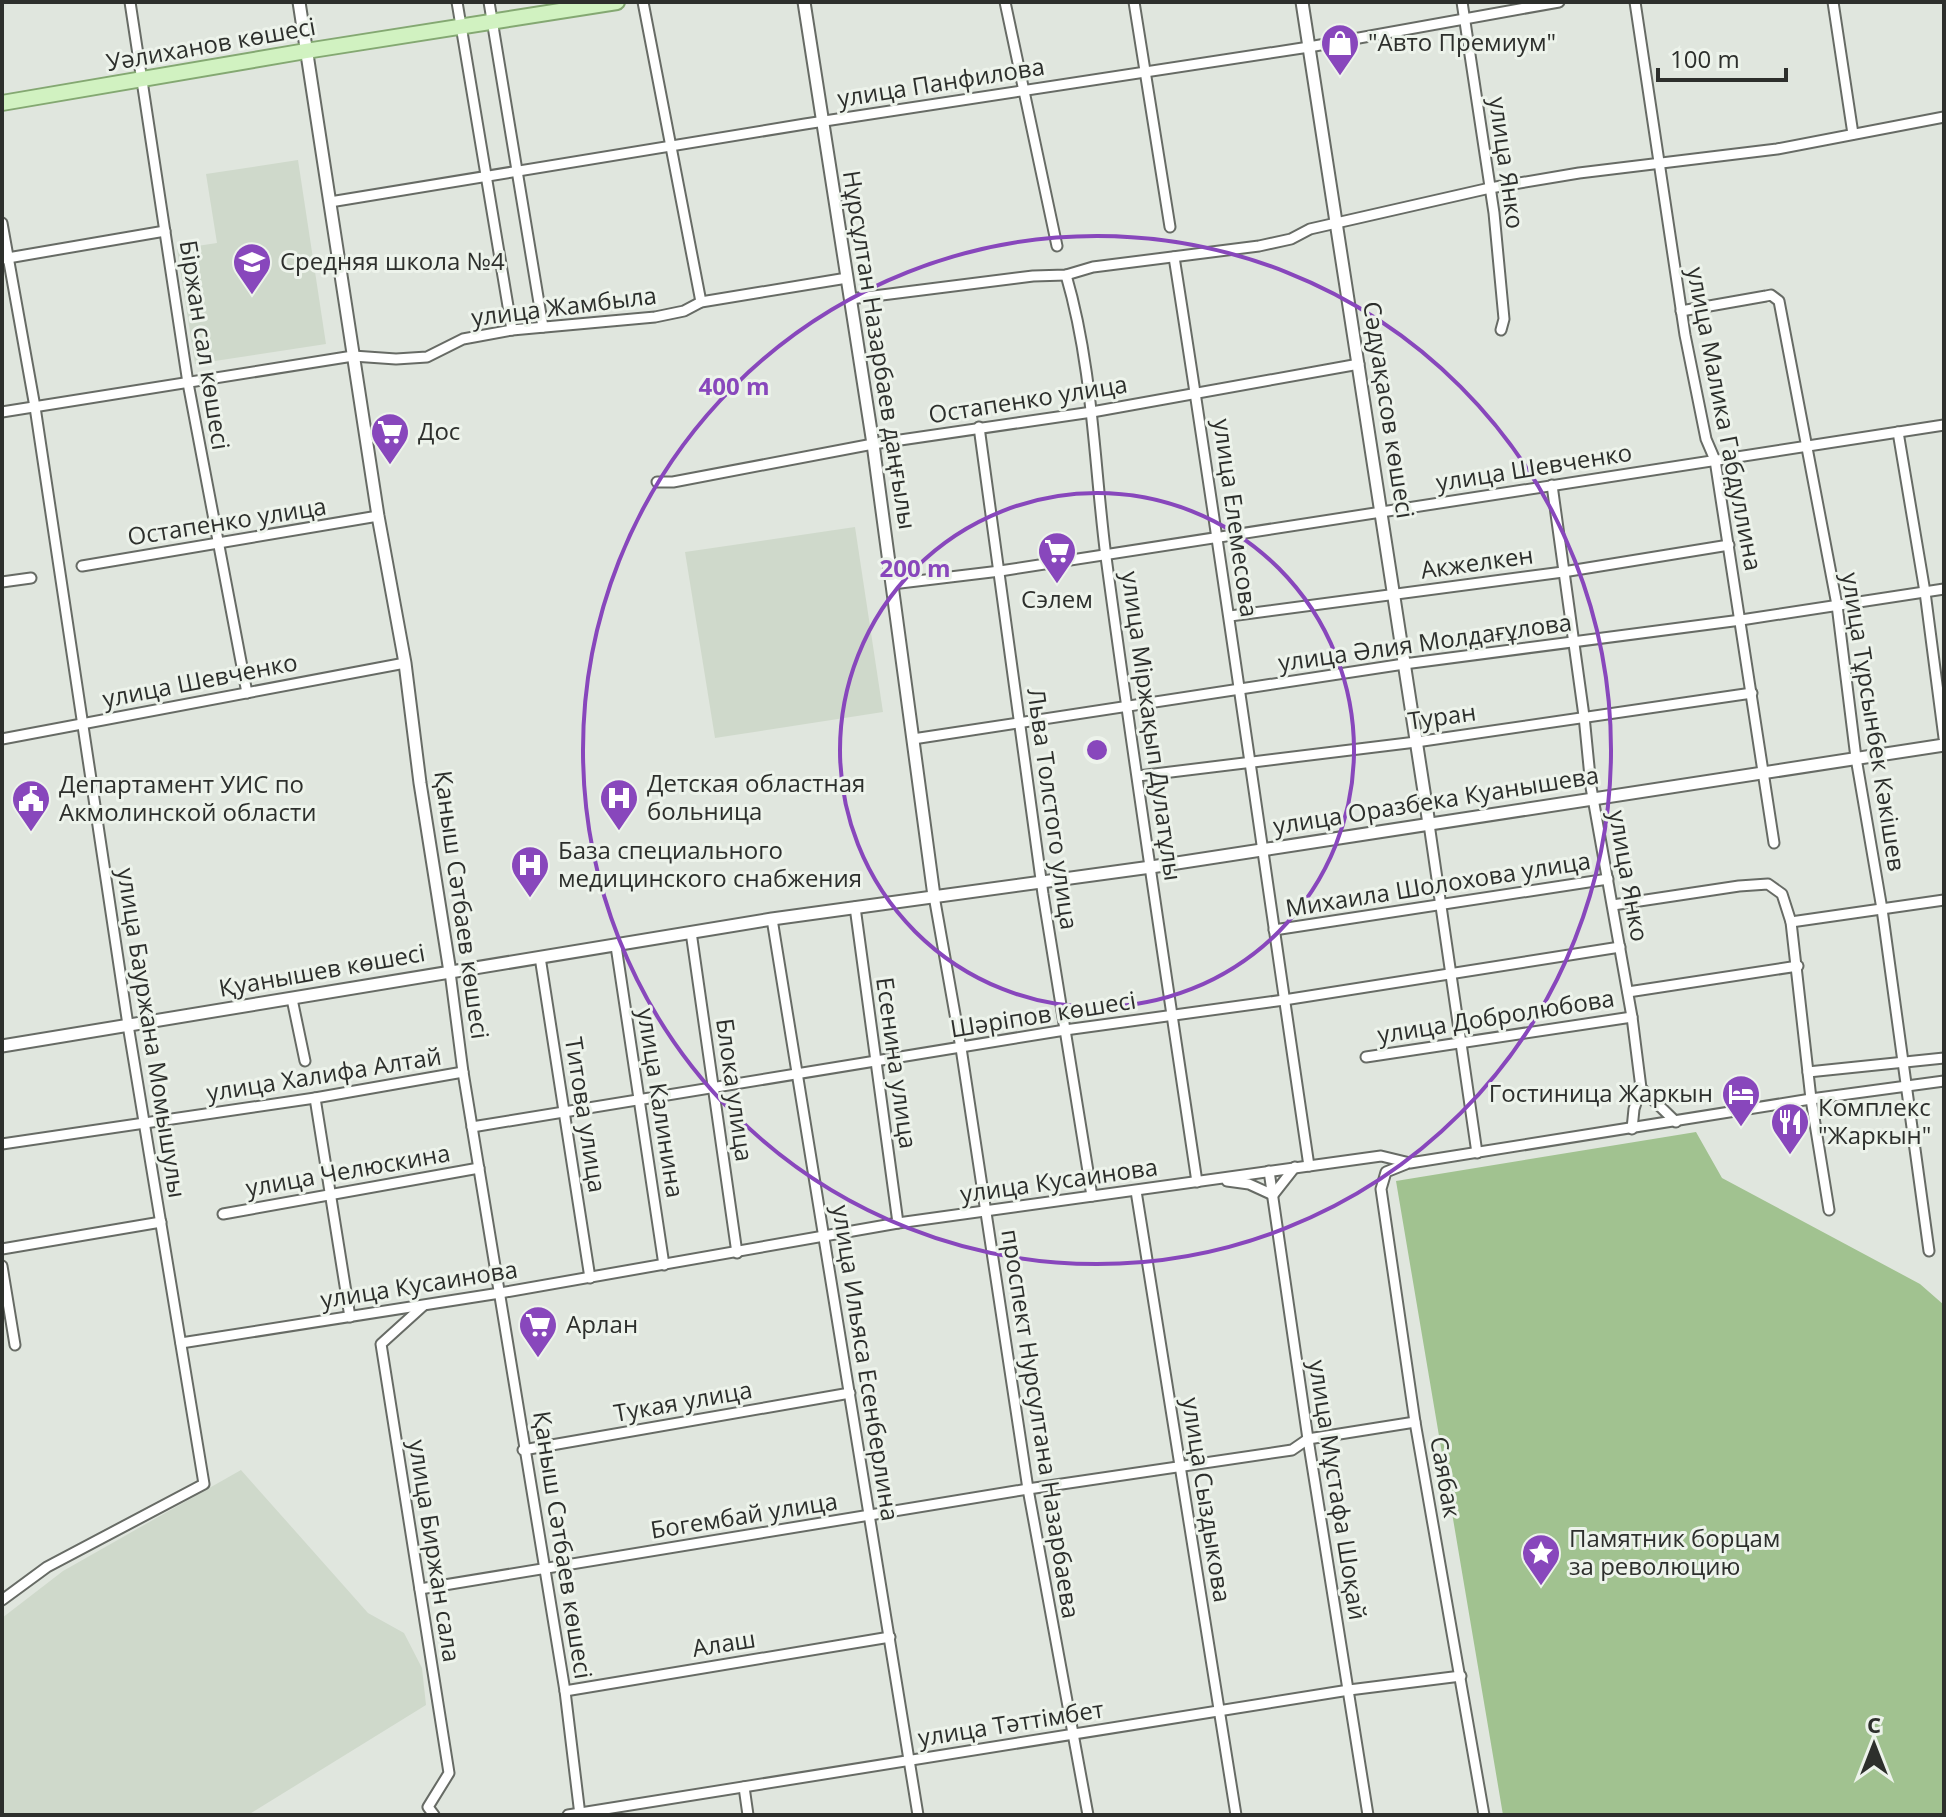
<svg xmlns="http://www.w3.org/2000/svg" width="1946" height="1817" viewBox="0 0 1946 1817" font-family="'Open Sans',sans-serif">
	<rect width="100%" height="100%" fill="#e0e6de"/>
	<g fill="#cfd9cb">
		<path d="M298,160L326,344L195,364L177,249L217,243L206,174Z"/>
		<path d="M855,527L883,712L715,738L685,552Z"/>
		<path d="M241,1470L368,1613L404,1633L422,1668L426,1705L248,1815H2V1618L63,1571Z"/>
	</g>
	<path fill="#a1c290" d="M1696,1132L1722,1178L1920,1284L1944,1305V1815H1503L1396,1181Z"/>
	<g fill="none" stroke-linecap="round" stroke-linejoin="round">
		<g stroke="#676b65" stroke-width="13">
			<g id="minor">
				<path d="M130,2L188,383L247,693"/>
				<path d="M457,2L512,330"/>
				<path d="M489,2L543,327"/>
				<path d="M643,2L701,302"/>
				<path d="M1005,2L1057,246"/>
				<path d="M1134,2L1170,227"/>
				<path d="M1462,2L1494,213L1504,319L1501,330"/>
				<path d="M1635,2L1685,335L1706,439L1715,460L1774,843"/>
				<path d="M1833,2L1853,134"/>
				<path d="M330,202L805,124L1309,47L1559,2"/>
				<path d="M2,223L35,407L128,1025L204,1484L47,1567L2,1600"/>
				<path d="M1174,257C1222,560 1264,863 1309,1166"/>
				<path d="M2,259L165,231"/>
				<path d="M1066,275C1093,367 1094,464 1106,557C1134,766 1166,974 1197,1182"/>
				<path d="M850,299L1033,276L1066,275L1093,267L1259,246L1291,239L1310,229L1490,188L1579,173L1777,149L1944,117"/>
				<path d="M1681,311L1766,296L1771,295L1779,301L1837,605L1856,758L1882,909L1929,1251"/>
				<path d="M2,412L353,356L396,359L427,357L463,339L512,330L655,317L684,311L701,302L847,278"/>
				<path d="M979,427L1043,894L1092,1196"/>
				<path d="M1898,432L1925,592L1944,738"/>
				<path d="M657,482H673L873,444L1092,412L1359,364"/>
				<path d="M1552,485L1584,716L1591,787L1632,1017L1641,1088L1634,1109L1632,1129"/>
				<path d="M82,566L378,516"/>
				<path d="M2,582L31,578"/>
				<path d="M892,584L1000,571L1944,425"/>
				<path d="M1230,616L1563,572L1729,545"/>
				<path d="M2,739L405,663"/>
				<path d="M913,739L1404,664L1741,620L1944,589"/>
				<path d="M1138,776L1416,742L1752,693"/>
				<path d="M1429,824L1477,1153"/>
				<path d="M934,896L961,1048L1028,1489L1088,1815"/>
				<path d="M1613,905L1739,886L1768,884L1782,894L1791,922L1811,1099L1829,1210"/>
				<path d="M855,907L898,1223"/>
				<path d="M772,919L918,1815"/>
				<path d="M1791,922L1944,900"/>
				<path d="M1274,930L1608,879"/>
				<path d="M691,932L737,1253"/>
				<path d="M616,946L664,1265"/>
				<path d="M540,957L590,1278"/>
				<path d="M450,972L463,1072L565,1691L580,1815"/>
				<path d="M1628,992L1798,966"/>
				<path d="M292,999L305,1061"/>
				<path d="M1366,1057L1632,1017"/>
				<path d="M1808,1072L1944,1058"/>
				<path d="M1641,1088L1676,1122"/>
				<path d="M315,1098L350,1317"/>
				<path d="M472,1127L1065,1030L1284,1000L1620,947"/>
				<path d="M2,1144L315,1098L463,1072"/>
				<path d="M1406,1164L1386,1172L1381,1189L1415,1422L1484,1815"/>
				<path d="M1269,1171L1308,1439L1368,1815"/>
				<path d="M1227,1181L1249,1184L1273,1195L1295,1167"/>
				<path d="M1136,1191L1236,1815"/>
				<path d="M223,1214L479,1168"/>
				<path d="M2,1249L161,1222"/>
				<path d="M2,1266L15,1345"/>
				<path d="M423,1306L381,1344L449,1773L428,1807L434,1815"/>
				<path d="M181,1343L500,1293L898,1223L1381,1156L1410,1163L1811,1099L1944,1081"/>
				<path d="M523,1450L850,1393"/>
				<path d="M420,1589L1028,1489L1292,1450L1308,1439L1415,1422"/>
				<path d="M565,1691L890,1637"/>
				<path d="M744,1787L748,1815"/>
				<path d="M568,1815L1349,1690L1461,1676"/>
			</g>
		</g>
		<g stroke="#676b65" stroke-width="15">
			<g id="tertiary">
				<path d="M299,2L378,516L405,663L420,783L450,972"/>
				<path d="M804,2L873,444L934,896"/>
				<path d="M1302,2L1429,824"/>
				<path d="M2,1046L772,919L1151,867L1944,745"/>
			</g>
		</g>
		<g stroke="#84a872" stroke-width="18">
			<path id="primary" d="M2,103L306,51L617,2"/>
		</g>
		<use href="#minor" stroke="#fff" stroke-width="9"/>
		<use href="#tertiary" stroke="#fff" stroke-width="11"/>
		<use href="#primary" stroke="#d1f2c1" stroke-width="14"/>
	</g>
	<g fill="none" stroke="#8847bc" stroke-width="4">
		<circle cx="1097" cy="750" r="257"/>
		<circle cx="1097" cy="750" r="514"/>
	</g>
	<defs>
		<g id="shop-pin" transform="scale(2)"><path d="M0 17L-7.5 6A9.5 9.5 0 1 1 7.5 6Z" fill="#8847bc" stroke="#edf3eb"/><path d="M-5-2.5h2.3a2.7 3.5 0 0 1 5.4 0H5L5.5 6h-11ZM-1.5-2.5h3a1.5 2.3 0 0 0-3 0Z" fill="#fff"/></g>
		<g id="school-pin" transform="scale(2)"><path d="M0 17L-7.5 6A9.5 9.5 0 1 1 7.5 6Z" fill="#8847bc" stroke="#edf3eb"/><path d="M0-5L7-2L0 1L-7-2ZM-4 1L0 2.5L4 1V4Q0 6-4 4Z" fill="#fff"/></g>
		<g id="supermarket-pin" transform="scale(2)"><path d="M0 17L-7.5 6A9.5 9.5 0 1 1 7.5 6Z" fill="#8847bc" stroke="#edf3eb"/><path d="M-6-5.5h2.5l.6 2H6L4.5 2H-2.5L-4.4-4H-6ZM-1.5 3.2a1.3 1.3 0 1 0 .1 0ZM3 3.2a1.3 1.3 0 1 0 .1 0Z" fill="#fff"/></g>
		<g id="hospital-pin" transform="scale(2)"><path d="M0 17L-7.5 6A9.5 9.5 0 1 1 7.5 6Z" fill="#8847bc" stroke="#edf3eb"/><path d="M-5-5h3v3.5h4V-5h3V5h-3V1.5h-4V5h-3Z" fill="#fff"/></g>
		<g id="civic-pin" transform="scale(2)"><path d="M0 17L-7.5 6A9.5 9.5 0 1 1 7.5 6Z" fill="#8847bc" stroke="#edf3eb"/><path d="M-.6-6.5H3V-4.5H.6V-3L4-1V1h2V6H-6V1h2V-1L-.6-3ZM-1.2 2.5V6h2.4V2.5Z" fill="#fff"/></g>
		<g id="hotel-pin" transform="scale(2)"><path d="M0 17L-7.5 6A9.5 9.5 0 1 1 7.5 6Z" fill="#8847bc" stroke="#edf3eb"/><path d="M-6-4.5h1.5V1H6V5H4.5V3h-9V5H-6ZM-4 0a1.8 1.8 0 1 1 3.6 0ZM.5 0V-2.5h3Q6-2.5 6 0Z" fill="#fff"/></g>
		<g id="restaurant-pin" transform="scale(2)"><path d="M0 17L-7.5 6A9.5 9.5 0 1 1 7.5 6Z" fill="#8847bc" stroke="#edf3eb"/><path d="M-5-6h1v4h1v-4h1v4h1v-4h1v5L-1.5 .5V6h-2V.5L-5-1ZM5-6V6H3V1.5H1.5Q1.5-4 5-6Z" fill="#fff"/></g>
		<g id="sight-pin" transform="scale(2)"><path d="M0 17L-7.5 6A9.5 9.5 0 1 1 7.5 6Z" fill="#8847bc" stroke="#edf3eb"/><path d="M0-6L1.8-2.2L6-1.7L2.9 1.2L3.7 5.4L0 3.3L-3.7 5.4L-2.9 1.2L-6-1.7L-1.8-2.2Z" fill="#fff"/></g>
	</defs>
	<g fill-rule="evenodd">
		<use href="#shop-pin" x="1340" y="43"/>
		<use href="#school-pin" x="252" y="262"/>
		<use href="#supermarket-pin" x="390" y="432"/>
		<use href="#supermarket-pin" x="1057" y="551"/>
		<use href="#hospital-pin" x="619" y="798"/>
		<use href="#civic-pin" x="31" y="799"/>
		<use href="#hospital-pin" x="530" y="865"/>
		<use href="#hotel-pin" x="1741" y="1094"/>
		<use href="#restaurant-pin" x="1790" y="1122"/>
		<use href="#supermarket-pin" x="538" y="1325"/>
		<use href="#sight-pin" x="1541" y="1553"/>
	</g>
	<g text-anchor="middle" stroke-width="6" stroke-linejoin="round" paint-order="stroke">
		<g font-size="24" fill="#2d2f2c" stroke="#edf3eb" text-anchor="start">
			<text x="1368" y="51">"Авто Премиум"</text>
			<text x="280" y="270">Средняя школа №4</text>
			<text x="418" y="440">Дос</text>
			<text x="1057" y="608" text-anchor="middle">Сэлем</text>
			<text x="647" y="792">Детская областная<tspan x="647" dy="28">больница</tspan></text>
			<text x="59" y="793">Департамент УИС по<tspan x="59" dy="28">Акмолинской области</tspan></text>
			<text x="558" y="859">База специального<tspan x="558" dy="28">медицинского снабжения</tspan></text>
			<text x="1713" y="1102" text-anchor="end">Гостиница Жаркын</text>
			<text x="1818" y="1116">Комплекс<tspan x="1818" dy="28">"Жаркын"</tspan></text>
			<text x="566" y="1333">Арлан</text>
			<text x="1569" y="1547">Памятник борцам<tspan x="1569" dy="28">за революцию</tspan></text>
		</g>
		<g font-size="24" fill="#2d2f2c" stroke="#edf3eb">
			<text transform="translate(211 45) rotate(-10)" y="8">Уәлиханов көшесі</text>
			<text transform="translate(941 83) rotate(-9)" y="8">улица Панфилова</text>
			<text transform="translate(1506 163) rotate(82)" y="8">улица Янко</text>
			<text transform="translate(564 307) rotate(-7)" y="8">улица Жамбыла</text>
			<text transform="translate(204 345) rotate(81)" y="8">Біржан сал көшесі</text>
			<text transform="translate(879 350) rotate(81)" y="8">Нұрсұлтан Назарбаев даңғылы</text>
			<text transform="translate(1028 400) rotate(-9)" y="8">Остапенко улица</text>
			<text transform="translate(1388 410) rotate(81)" y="8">Сәдуақасов көшесі</text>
			<text transform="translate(1724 419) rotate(79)" y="8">улица Малика Габдуллина</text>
			<text transform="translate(1534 468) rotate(-9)" y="8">улица Шевченко</text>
			<text transform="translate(1235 518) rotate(82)" y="8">улица Елемесова</text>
			<text transform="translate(227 522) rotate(-9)" y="8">Остапенко улица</text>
			<text transform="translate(1477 563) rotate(-8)" y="8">Акжелкен</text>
			<text transform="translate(1425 643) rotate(-8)" y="8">улица Әлия Молдағұлова</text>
			<text transform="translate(200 681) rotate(-11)" y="8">улица Шевченко</text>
			<text transform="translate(1442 717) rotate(-8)" y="8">Туран</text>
			<text transform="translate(1873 722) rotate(81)" y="8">улица Тұрсынбек Кәкішев</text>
			<text transform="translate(1151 726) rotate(82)" y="8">улица Міржақып Дулатұлы</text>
			<text transform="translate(1436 801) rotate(-9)" y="8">улица Оразбека Куанышева</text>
			<text transform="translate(1052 809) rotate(82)" y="8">Льва Толстого улица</text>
			<text transform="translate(1628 876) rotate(80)" y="8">улица Янко</text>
			<text transform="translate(1438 885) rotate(-9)" y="8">Михаила Шолохова улица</text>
			<text transform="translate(461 905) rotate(82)" y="8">Қаныш Сәтбаев көшесі</text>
			<text transform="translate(322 971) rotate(-10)" y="8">Қуанышев көшесі</text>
			<text transform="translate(1043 1015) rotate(-9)" y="8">Шәріпов көшесі</text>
			<text transform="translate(1496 1017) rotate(-9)" y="8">улица Добролюбова</text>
			<text transform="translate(151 1033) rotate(81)" y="8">улица Бауржана Момышулы</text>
			<text transform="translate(896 1063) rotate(82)" y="8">Есенина улица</text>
			<text transform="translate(324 1075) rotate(-9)" y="8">улица Халифа Алтай</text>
			<text transform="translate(734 1090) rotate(82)" y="8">Блока улица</text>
			<text transform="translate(660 1103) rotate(81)" y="8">улица Калинина</text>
			<text transform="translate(585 1115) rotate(81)" y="8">Титова улица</text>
			<text transform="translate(348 1171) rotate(-10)" y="8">улица Челюскина</text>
			<text transform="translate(1059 1181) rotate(-8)" y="8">улица Кусаинова</text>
			<text transform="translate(419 1285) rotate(-9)" y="8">улица Кусаинова</text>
			<text transform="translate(865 1363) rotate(81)" y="8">улица Ильяса Есенберлина</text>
			<text transform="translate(683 1402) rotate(-10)" y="8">Тукая улица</text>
			<text transform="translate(1040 1424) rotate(81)" y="8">проспект Нурсултана Назарбаева</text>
			<text transform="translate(1445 1477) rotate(80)" y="8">Саябак</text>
			<text transform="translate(1337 1490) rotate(81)" y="8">улица Мұстафа Шоқай</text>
			<text transform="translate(1206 1500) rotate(81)" y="8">улица Сыздыкова</text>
			<text transform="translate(744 1516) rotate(-9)" y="8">Богембай улица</text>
			<text transform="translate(562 1545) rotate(81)" y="8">Қаныш Сәтбаев көшесі</text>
			<text transform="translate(434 1551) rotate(81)" y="8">улица Биржан сала</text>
			<text transform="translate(724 1644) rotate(-9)" y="8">Алаш</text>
			<text transform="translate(1011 1724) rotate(-9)" y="8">улица Тәттімбет</text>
		</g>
	</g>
	<circle cx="1097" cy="750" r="12" fill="#8847bc" stroke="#edf3eb" stroke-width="4"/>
	<g font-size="24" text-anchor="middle" font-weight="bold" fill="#8847bc" stroke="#edf3eb" stroke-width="6" stroke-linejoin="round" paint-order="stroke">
		<text x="734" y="395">400 m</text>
		<text x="915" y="577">200 m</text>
	</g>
	<rect width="1946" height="1817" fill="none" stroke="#2d2f2c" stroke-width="8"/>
	<g transform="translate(1874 1745)" stroke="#edf3eb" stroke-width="6" paint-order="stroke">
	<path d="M0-6L14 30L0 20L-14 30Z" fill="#2d2f2c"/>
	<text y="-12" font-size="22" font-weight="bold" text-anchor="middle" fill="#2d2f2c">С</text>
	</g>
	<path d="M1658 68v12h128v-12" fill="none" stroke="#2d2f2c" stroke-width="4"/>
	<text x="1670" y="68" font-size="24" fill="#2d2f2c" stroke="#edf3eb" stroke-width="6" paint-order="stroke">100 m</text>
</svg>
